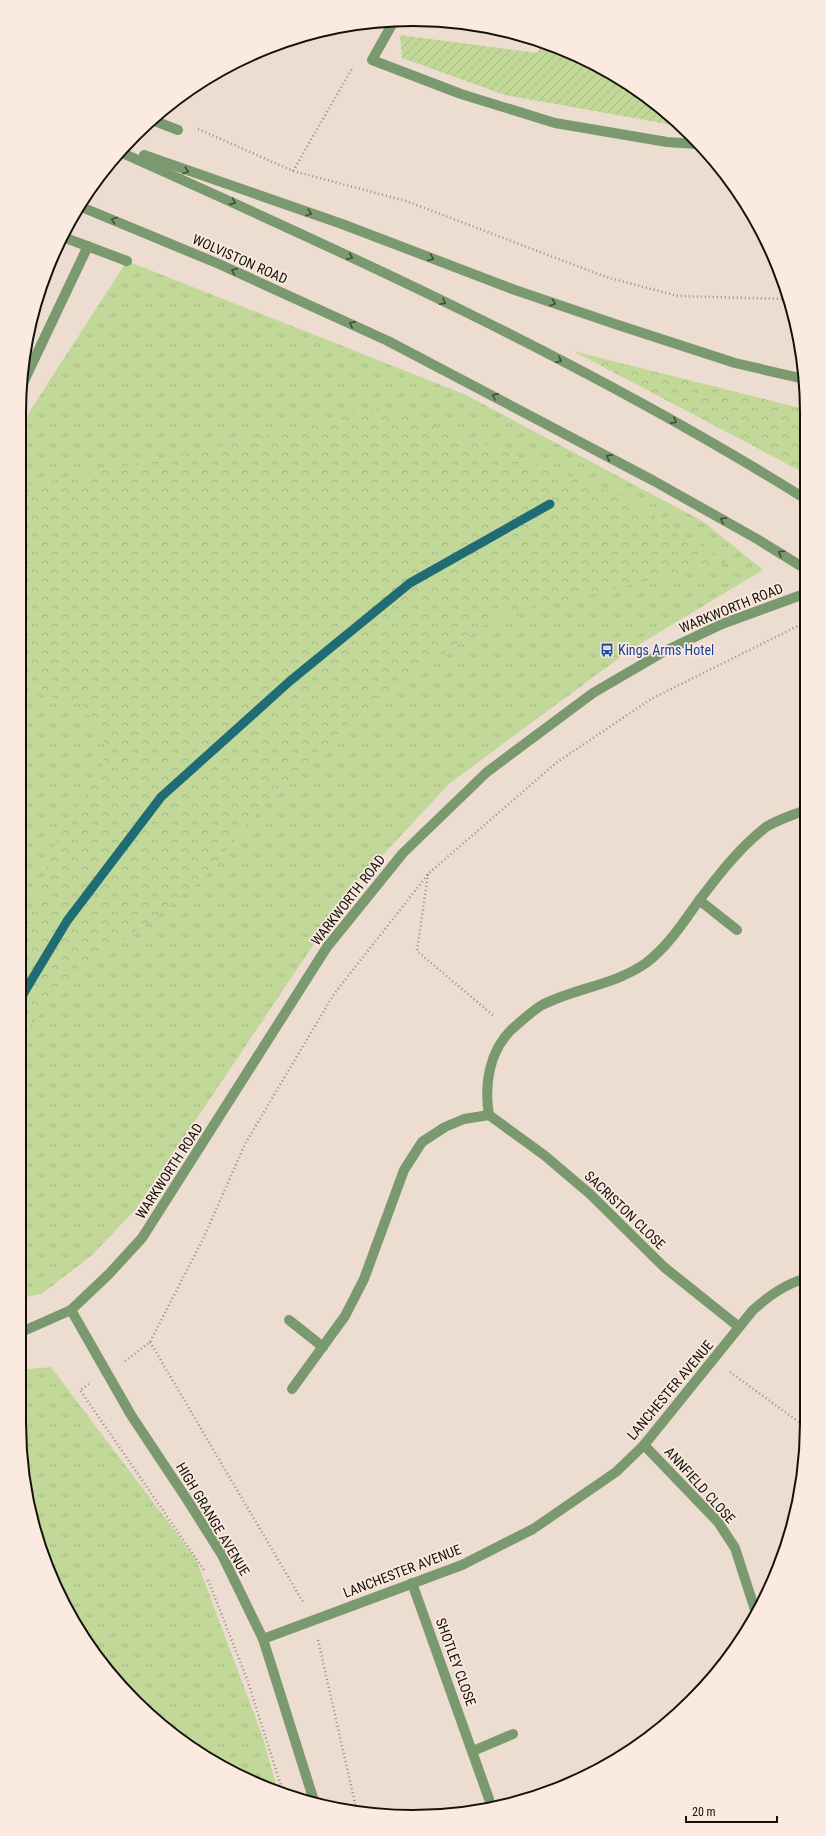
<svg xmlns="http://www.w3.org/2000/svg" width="826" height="1836" viewBox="0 0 826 1836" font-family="'Roboto Condensed',sans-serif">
	<defs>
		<pattern id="grass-tufts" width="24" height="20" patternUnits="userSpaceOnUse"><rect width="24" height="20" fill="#c1d899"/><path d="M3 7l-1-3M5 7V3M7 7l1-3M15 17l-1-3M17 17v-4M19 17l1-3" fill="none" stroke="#a5b883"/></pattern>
		<pattern id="forest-crowns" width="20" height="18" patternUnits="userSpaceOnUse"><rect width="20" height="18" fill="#c1d899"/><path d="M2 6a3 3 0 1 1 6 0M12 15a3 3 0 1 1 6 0" fill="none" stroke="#a5b883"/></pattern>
		<pattern id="garden-furrows" width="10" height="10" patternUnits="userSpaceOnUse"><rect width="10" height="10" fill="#c1d899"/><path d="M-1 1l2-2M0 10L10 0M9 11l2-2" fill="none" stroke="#a5b883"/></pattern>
	</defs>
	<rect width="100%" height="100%" fill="#edddd1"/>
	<g fill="url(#grass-tufts)">
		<path d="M127,261L464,394L704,522L763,570L630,650L449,784L351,889L136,1209L92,1255L43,1293L19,1299V428Z"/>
		<path d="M51,1367L196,1559L263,1738L278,1792L216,1764L153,1719L117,1683L72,1620L40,1550L27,1500L19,1423V1370Z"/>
	</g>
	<g fill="url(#forest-crowns)">
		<path d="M573,351L804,409V473Z"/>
		<path d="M383,407L622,496L727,562L499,616L382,694L272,794L206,876L140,929L73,972L19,1041V919L28,918L59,836L97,777L108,748L82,703L19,690V494L27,486L223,446Z"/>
	</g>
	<path fill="url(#garden-furrows)" d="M400,35L537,53L543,43L564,49L653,100L678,126L505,95L402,58Z"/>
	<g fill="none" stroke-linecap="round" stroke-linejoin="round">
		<path stroke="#206c75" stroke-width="9" d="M19,1001L67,921L161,797L290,681L410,583L550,504"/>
		<g stroke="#988d84" stroke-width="2.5" stroke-dasharray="1 3" stroke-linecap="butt">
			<path d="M198,129L293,171L406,201L606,277L678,296L787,299"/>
			<path d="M293,171L353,67"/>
			<path d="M428,874L417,951L495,1017"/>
			<path d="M150,1342L303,1602"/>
			<path d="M125,1361L150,1342L203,1239L245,1144L334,994L429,873L556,763L651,699L804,623"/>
			<path d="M730,1372L807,1428"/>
			<path d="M89,1384L80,1390L204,1570"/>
			<path d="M208,1580L247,1679L284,1795"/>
			<path d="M318,1640L357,1812"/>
		</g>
		<g stroke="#7b996e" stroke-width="10">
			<path d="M394,21L372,60L461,94L555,123L667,142L697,144"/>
			<path d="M152,120L178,130"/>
			<path d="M120,152C353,256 588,363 804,498"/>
			<path d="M144,155L342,224L515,290L618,325L735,363L804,379"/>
			<path d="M79,206L219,264L388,341L654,481L757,539L804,568"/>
			<path d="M63,237L127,261"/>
			<path d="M22,385L88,246"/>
			<path d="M699,900L737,930"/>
			<path d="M71,1310L131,1415L188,1501L222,1555L263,1639L315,1804"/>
			<path d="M289,1320L323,1347"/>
			<path d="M739,1327L664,1267L590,1194L544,1155L489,1115C484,1085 489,1052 511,1030C520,1022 532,1011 542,1005C575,988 615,985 646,963C666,948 681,926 695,906C716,878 738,849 766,827C777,820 793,815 805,810"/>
			<path d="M19,1333L71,1310L109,1274L142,1238L327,947L403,853L487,772L593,693L665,651L722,624L804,594"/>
			<path d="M292,1389L345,1316L364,1279L404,1170L422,1142L445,1127L464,1119L489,1115"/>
			<path d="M644,1445L718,1522L735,1548L756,1613"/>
			<path d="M412,1583L489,1799"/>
			<path d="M263,1639L462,1565L533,1529L616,1472L644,1445L753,1310C770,1295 785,1284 807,1278"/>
			<path d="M473,1751L513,1734"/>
		</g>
	</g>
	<defs><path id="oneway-chevron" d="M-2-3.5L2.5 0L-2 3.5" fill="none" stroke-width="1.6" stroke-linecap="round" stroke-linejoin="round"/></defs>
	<g stroke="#434e39">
		<use href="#oneway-chevron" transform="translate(186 171) rotate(20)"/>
		<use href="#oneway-chevron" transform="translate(233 202) rotate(24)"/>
		<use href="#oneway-chevron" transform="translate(309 213) rotate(19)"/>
		<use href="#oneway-chevron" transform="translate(114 220) rotate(-158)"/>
		<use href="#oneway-chevron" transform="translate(350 257) rotate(25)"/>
		<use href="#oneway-chevron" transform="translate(431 258) rotate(21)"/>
		<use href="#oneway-chevron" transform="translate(234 271) rotate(-156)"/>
		<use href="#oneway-chevron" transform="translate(443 302) rotate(27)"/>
		<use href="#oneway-chevron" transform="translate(553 303) rotate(19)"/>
		<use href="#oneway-chevron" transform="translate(352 324) rotate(-155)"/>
		<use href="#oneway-chevron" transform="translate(559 360) rotate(27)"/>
		<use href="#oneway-chevron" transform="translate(495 396) rotate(-153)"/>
		<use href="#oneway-chevron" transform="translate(674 421) rotate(28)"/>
		<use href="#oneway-chevron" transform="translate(609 457) rotate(-152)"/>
		<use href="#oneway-chevron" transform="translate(723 520) rotate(-151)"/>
		<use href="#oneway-chevron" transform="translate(781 553) rotate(-148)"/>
	</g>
	<defs>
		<g id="bus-bare" transform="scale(1.08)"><path d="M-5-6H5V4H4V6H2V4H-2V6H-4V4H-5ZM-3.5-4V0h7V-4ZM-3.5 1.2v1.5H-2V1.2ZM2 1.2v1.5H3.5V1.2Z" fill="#1a4fb4" stroke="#faeadf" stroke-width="2.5" paint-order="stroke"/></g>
	</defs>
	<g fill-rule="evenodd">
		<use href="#bus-bare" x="607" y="650"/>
	</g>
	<g text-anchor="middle" stroke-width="3.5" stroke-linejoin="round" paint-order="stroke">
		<g font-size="14" fill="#16110d" stroke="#faeadf">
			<text transform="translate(240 259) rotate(24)" y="5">WOLVISTON ROAD</text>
			<text transform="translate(731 608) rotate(-22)" y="5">WARKWORTH ROAD</text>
			<text transform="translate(348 900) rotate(-52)" y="5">WARKWORTH ROAD</text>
			<text transform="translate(169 1171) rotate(-57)" y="5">WARKWORTH ROAD</text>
			<text transform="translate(625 1210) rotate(44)" y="5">SACRISTON CLOSE</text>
			<text transform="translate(670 1390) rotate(-50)" y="5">LANCHESTER AVENUE</text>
			<text transform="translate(700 1485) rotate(48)" y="5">ANNFIELD CLOSE</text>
			<text transform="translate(213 1519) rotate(59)" y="5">HIGH GRANGE AVENUE</text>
			<text transform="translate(402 1571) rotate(-21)" y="5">LANCHESTER AVENUE</text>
			<text transform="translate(456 1662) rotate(70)" y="5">SHOTLEY CLOSE</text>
		</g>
		<g font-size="14" fill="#164399" stroke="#faeadf" text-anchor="start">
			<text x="618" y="655">Kings Arms Hotel</text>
		</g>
	</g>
	<path d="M0 0H826V1836H0ZM413 26H413A387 387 0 0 1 800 413V1423A387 387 0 0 1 413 1810H413A387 387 0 0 1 26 1423V413A387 387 0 0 1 413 26Z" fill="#faeadf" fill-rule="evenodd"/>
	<path fill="none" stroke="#16110d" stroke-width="2" d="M413 26H413A387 387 0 0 1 800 413V1423A387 387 0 0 1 413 1810H413A387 387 0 0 1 26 1423V413A387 387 0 0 1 413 26Z"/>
	<path d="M686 1816v6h91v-6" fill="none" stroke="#16110d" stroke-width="2"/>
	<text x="692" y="1816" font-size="12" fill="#16110d" stroke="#faeadf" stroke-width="3" paint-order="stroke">20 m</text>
</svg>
